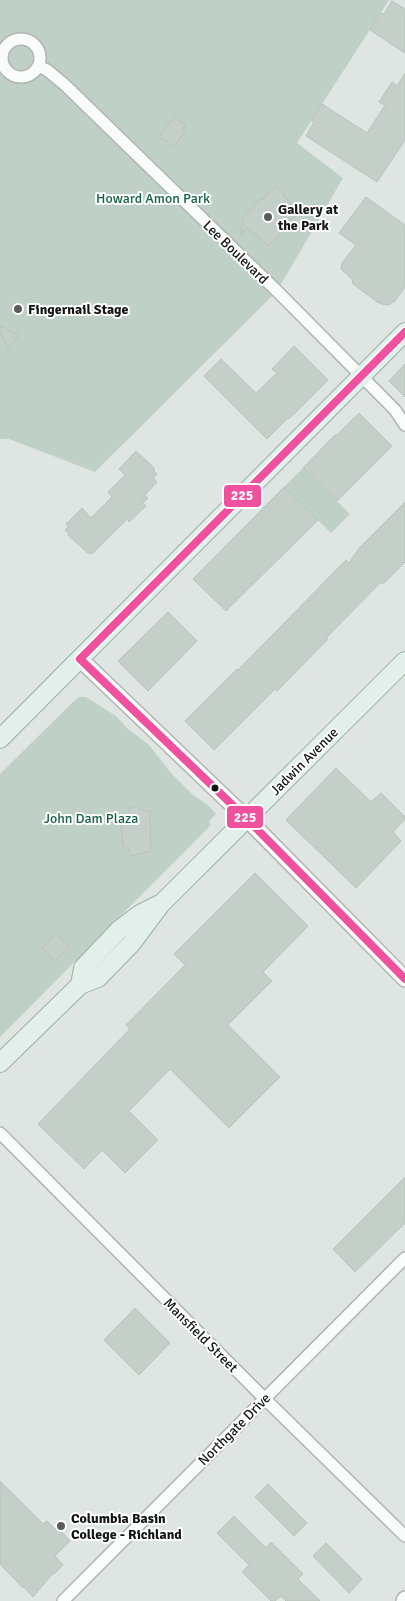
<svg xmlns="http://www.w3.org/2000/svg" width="405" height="1601" viewBox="0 0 405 1601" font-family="Signika,sans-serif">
	<rect width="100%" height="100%" fill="#dfe5e2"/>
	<g fill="#bfd1c7">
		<path d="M0,0H389L297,143L343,178L280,286L272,296L95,472L9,439H0Z"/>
		<path d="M303,468L350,514L331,533L284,487Z"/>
		<path d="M79,697H86L116,716L127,728L149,745L171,773L193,795L208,805L216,814L209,822L211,825L0,1037V774L73,702Z"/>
	</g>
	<g fill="#c5cfc9" stroke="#bbc0be">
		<path d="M392,1L405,9V53L370,30L381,13L384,14Z"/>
		<path d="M405,73V140L377,182L306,136L314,122L311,120L322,104L367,133L385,105L379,102L392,82L397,86Z"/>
		<path d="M175,118L186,125L183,129L186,130L174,147L159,137L171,120L173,121Z"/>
		<path d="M276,187L285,195L284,196L296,210L294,216L280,229L282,232L268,246L253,232L252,233L247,228L241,234L243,218L261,198L262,200Z"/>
		<path d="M366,197L405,225V287L395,301L389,305L382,304L377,302L352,283L353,280L341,269L342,263L356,245L339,233Z"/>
		<path d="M0,326L18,335L14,342L8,349L0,331Z"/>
		<path d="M294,346L328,380L289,419L288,418L267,439L204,376L221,359L256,393L277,373L272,369Z"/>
		<path d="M405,364V397L389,381Z"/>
		<path d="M359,413L392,446L337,501L303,468L335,435L336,436Z"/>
		<path d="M136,451L155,469L153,470L157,474L153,478L157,482L145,495L148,498L143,503L146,506L129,522L127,519L92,554L90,552L89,554L68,535L69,534L65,530L69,526L66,524L82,508L91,518L112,497L108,492L125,475L119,469Z"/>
		<path d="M284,487L318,520L226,611L193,579Z"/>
		<path d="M405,502V562L383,584L381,582L326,638L328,639L277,691L275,689L214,750L185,721L237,669L238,670L346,560L349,563L360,547Z"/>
		<path d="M168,612L197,641L148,691L118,661Z"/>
		<path d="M336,768L371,802L381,793L405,817V819L393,832L401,841L356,888L286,820Z"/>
		<path d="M131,806L151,812L150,817L151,851L130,856L128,848H124L121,831L124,814H128Z"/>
		<path d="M255,873L308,926L263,972L272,981L228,1025L280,1077L229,1128L170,1069L129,1111L158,1140L125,1173L102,1150L84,1169L38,1124L130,1029L126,1025L185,965L174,954Z"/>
		<path d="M56,934L69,947L55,961L42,948Z"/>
		<path d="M405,1177V1223L355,1272L333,1249Z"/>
		<path d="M135,1308L170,1343L139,1375L104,1340Z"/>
		<path d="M0,1481L43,1524L47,1521L56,1530L58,1528L70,1541L55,1556L63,1565L54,1574L53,1573L33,1597L24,1587L23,1588L0,1564Z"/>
		<path d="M268,1484L307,1523L294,1536L255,1497Z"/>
		<path d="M234,1516L266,1548L271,1542L303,1574L298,1579L320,1601H286L281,1596L275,1601H271L242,1572L249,1565L217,1533Z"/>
		<path d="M326,1543L362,1579L349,1593L313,1556Z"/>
	</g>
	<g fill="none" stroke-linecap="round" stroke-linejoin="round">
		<g stroke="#b1b5b3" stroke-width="14">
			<g id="street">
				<circle cx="21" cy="58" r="19"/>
				<path d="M38,66L47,70L65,85L277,291L395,410L405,425"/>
				<path d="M0,1133L265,1399L405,1536"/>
				<path d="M63,1601L405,1258"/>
			</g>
		</g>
		<g stroke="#b1b5b3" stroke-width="18">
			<g id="secondary">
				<path d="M80,659L247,819L405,979"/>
				<path d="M404,1601L405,1599"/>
			</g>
		</g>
		<g stroke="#9ab1a7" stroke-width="20">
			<g id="primary">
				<path d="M0,739L405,332"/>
				<path d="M80,985L83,968L119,930L140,914L158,905"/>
				<path d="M0,1063L80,985L98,978L132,943L161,904L405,661"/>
			</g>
		</g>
		<use href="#street" stroke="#fafbfb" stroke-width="11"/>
		<use href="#secondary" stroke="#fafbfb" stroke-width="15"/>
		<use href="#primary" stroke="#e2efea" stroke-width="18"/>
		<g stroke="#fff" stroke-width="11">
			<g id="bus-1">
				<path d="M80,659L405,332"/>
				<path d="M80,659L247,819L405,979"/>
			</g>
		</g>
		<use href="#bus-1" stroke="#ef519e" stroke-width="8"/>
	</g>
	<g fill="#5a5e5b" stroke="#fff" stroke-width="2">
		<circle cx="268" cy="217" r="5"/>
		<circle cx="18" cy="309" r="5"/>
		<circle cx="61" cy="1526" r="5"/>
	</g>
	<circle fill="#121513" stroke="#fff" stroke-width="2" cx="215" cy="788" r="4.5"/>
	<g text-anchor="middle" stroke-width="4" stroke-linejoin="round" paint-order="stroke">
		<g font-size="14" fill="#176244" stroke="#fff">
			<text x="153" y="203">Howard Amon Park</text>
			<text x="91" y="823">John Dam Plaza</text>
		</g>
		<g font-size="14" font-weight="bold" fill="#121513" stroke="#fff" text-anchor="start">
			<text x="278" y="214">Gallery at<tspan x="278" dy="16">the Park</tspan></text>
			<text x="28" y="314">Fingernail Stage</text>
			<text x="71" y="1523">Columbia Basin<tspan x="71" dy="16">College - Richland</tspan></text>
		</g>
		<g font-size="14" fill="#121513" stroke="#fff">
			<text transform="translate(236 252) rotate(44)" y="5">Lee Boulevard</text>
			<text transform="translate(304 761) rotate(-45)" y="5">Jadwin Avenue</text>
			<text transform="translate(201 1335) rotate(45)" y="5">Mansfield Street</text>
			<text transform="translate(234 1429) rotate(-45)" y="5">Northgate Drive</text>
		</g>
	</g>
	<g stroke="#fff" stroke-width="2">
		<rect x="223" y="484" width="39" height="24" rx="5" fill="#ef519e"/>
		<rect x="226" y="805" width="38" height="24" rx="5" fill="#ef519e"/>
	</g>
	<g font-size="14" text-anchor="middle" font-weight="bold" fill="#fff">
		<text x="242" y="500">225</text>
		<text x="245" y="822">225</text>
	</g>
</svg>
